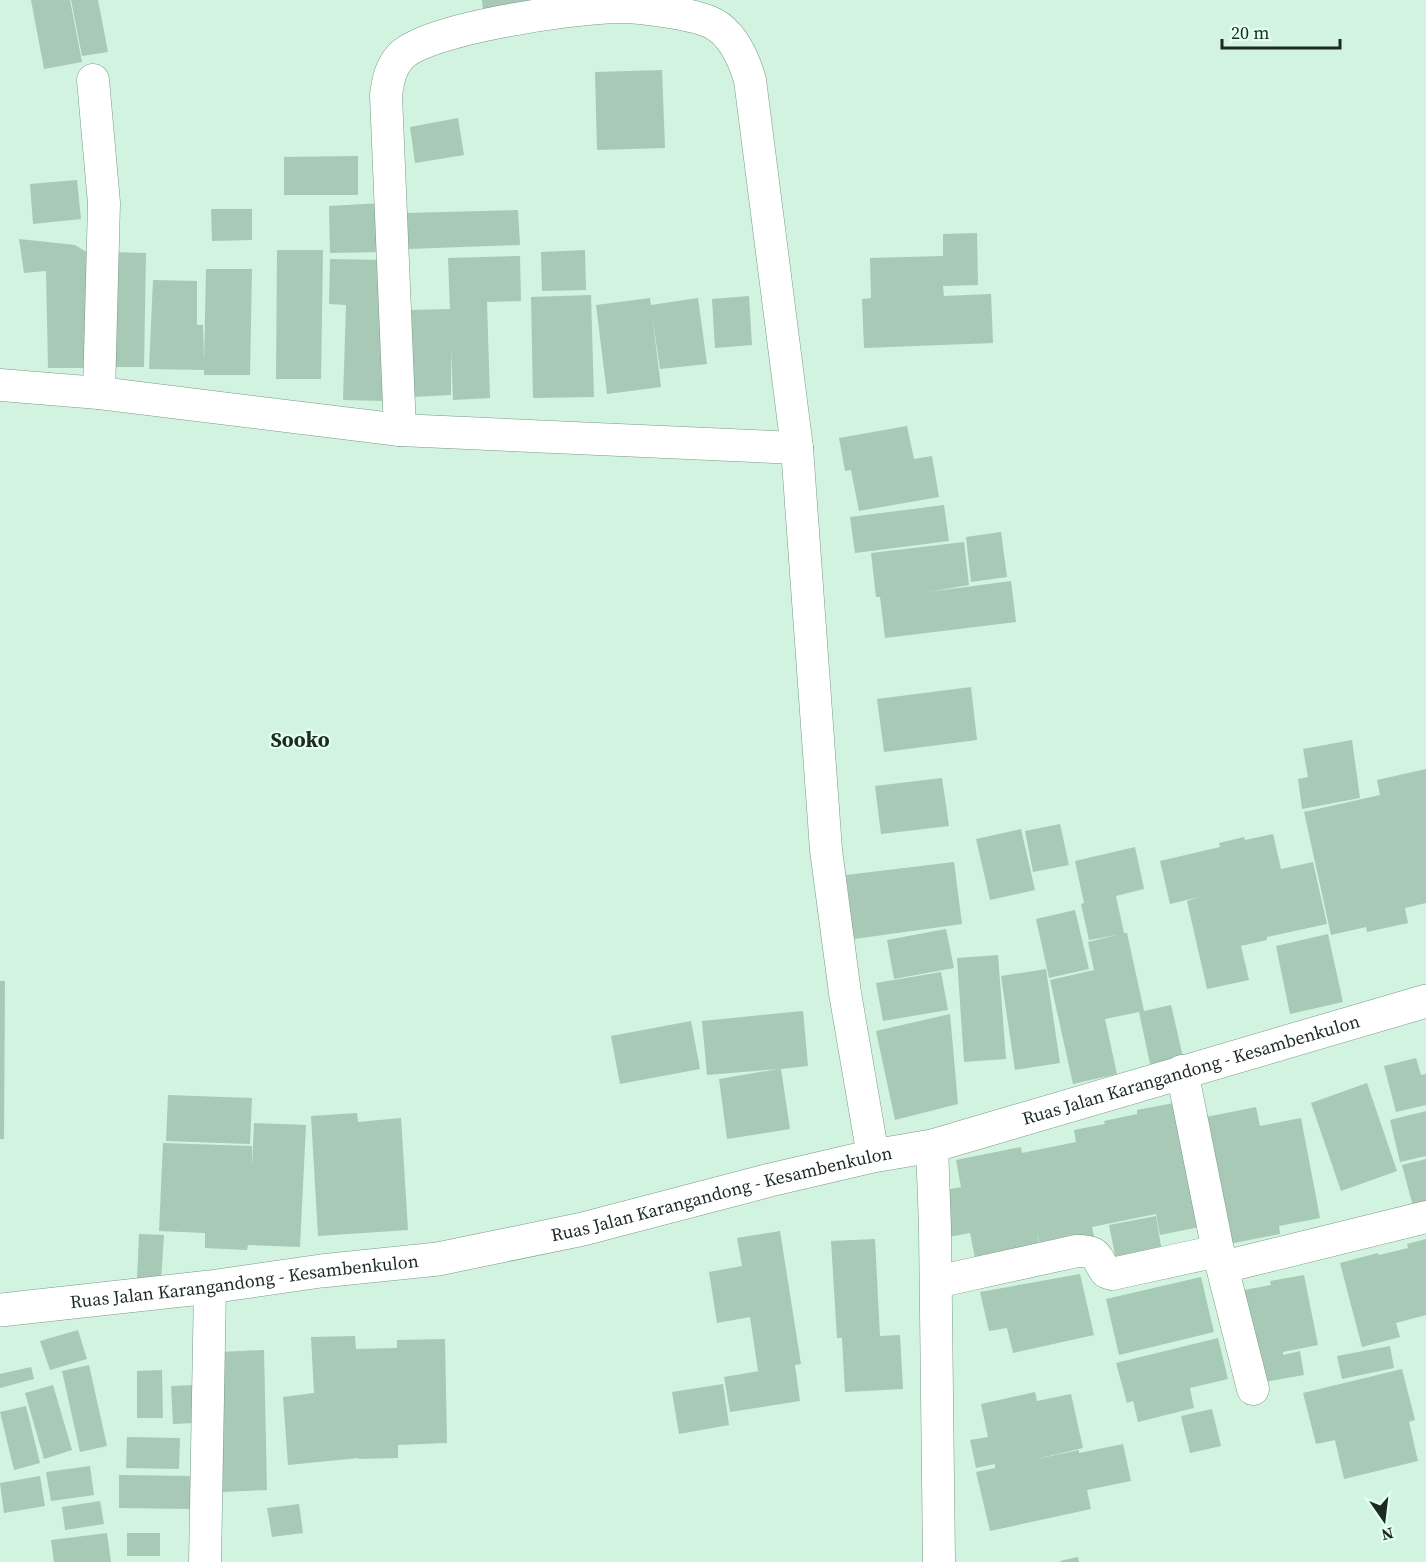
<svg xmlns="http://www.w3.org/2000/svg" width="1426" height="1562" viewBox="0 0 1426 1562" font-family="'Source Serif 4',serif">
	<rect width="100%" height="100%" fill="#d1f3e0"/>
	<g fill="#a7c9b6">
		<path d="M31,0H70L82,62L44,69Z"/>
		<path d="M71,0H98L108,52L82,56Z"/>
		<path d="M482,0H541L483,11Z"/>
		<path d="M662,70L665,148L597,150L595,72Z"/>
		<path d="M458,118L464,155L415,163L410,127Z"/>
		<path d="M358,156V195H284V157Z"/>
		<path d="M77,180L81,219L33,224L30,184Z"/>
		<path d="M383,203L385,252L330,253L329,206Z"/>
		<path d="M211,209H252V240L212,241Z"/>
		<path d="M518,210L520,245L408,249L407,213Z"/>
		<path d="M977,233L978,285L943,286L944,296L991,294L993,343L864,348L862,299L871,298L870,258L943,256V234Z"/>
		<path d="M19,239L75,245L98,259L97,368H48L46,271L24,273Z"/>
		<path d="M277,250H323L321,379H276Z"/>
		<path d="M585,250L586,290L542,291L541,252Z"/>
		<path d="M108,252L146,253L144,367H106Z"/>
		<path d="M520,256L521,301L487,302L490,398L453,400L451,350V395L412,397L409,310L450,309L448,258Z"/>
		<path d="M330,259L383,260L385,401L343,400L346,305L329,304Z"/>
		<path d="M206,269H252L250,375H204V370L149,369L153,280L197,281V325H203L204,361Z"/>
		<path d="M591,295L594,397L533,398L531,297Z"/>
		<path d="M749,296L752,345L715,348L712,299Z"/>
		<path d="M650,298L651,305L698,298L707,364L660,369L652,315L661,387L607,394L596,305Z"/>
		<path d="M907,426L914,459L932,456L939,497L859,511L851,470L845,471L839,438Z"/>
		<path d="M944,505L949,541L855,553L850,517Z"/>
		<path d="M1001,532L1007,577L971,582L966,537Z"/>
		<path d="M964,542L969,585L928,592L1011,581L1016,622L885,638L880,597H876L871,553Z"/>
		<path d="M971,687L977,740L884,752L877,699Z"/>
		<path d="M1352,740L1360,798L1302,809L1298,779L1308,777L1303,749Z"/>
		<path d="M1426,769V903L1405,908L1408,923L1367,932L1366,927L1331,935L1304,812L1380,795L1377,780Z"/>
		<path d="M942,778L949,826L881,834L875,786Z"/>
		<path d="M1060,824L1069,865L1033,872L1025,831Z"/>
		<path d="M1021,829L1035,890L990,900L976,839Z"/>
		<path d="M1273,834L1281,869L1313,862L1327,924L1267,937V940L1241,946L1249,980L1207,989L1187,901L1199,897L1170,904L1160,861L1220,847L1219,843L1244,837L1245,840Z"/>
		<path d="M1135,847L1144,889L1116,896L1124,933H1127L1144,1011L1171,1005L1183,1057L1150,1064L1139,1012L1105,1019L1117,1074L1073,1084L1050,980L1094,970L1088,942L1117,935L1089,940L1081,904L1084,903L1075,861Z"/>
		<path d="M954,862L962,924L854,939L846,875Z"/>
		<path d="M1075,910L1089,969L1049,978L1036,919Z"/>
		<path d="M946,929L954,968L894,979L887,940Z"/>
		<path d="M1328,934L1343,1002L1290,1014L1276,946Z"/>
		<path d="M998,955L1006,1059L964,1062L957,958Z"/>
		<path d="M1046,969L1060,1063L1015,1070L1001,976Z"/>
		<path d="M941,972L948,1010L883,1021L876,983Z"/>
		<path d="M0,981H5L4,1139H0Z"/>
		<path d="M803,1011L808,1066L781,1069L790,1129L727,1139L719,1079L778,1069L707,1075L702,1021Z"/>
		<path d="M950,1014L958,1104L895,1120L876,1031Z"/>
		<path d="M691,1021L700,1069L620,1084L611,1036Z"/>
		<path d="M1416,1058L1421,1075L1426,1074V1105L1396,1112L1384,1066Z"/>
		<path d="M1367,1083L1397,1171L1341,1191L1311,1103Z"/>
		<path d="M168,1095L252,1098L250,1144L166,1141Z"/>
		<path d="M1179,1102L1204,1226L1160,1235L1156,1214L1092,1227L1095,1241L1041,1251L1037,1232L1039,1246L975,1258L970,1233L949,1237L940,1191L961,1187L956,1160L1021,1147L1022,1153L1076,1142L1074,1130L1105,1124L1104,1121L1137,1114V1110Z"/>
		<path d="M1256,1107L1260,1126L1301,1118L1320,1218L1279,1226L1280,1234L1224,1245L1196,1119Z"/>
		<path d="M1426,1111V1156L1400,1162L1390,1120Z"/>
		<path d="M357,1113L358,1122L401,1118L408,1230L318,1236L311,1116Z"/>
		<path d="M254,1123L306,1125L300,1247L248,1245L247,1250L205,1248V1233L159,1231L163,1143L252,1146V1168Z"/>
		<path d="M1426,1159V1211L1415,1214L1402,1165Z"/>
		<path d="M1156,1216L1162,1252L1116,1260L1109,1225Z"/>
		<path d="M780,1231L801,1364L795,1365L800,1401L730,1412L724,1377L765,1370L758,1371L750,1317L717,1323L709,1272L742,1266L737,1238Z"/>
		<path d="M139,1234L164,1235L161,1281L137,1280Z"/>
		<path d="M875,1239L880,1336L900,1335L903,1389L845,1392L842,1338H837L831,1241Z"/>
		<path d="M1426,1239V1315L1396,1323L1400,1337L1362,1347L1340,1263L1378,1253L1379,1255L1408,1248L1407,1244Z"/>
		<path d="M1080,1274L1094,1335L1013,1353L1007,1328L989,1331L980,1292Z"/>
		<path d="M1304,1275L1318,1345L1283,1352V1355L1300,1351L1304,1375L1254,1384L1244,1290L1271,1285L1270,1281Z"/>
		<path d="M1201,1277L1214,1332L1119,1355L1106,1299Z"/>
		<path d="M78,1330L87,1359L50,1370L40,1341Z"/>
		<path d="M355,1336L356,1349L397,1348V1340L445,1339L447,1443L398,1445V1458L359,1459V1458L288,1465L283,1397L314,1393L311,1337Z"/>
		<path d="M1218,1338L1228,1379L1190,1388L1194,1408L1138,1422L1133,1401L1127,1403L1116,1363Z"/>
		<path d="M1390,1346L1394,1368L1342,1379L1337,1356Z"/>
		<path d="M264,1350L267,1490L223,1492L220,1352Z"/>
		<path d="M89,1365L107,1446L80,1452L62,1371Z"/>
		<path d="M31,1367L34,1379L0,1388V1374Z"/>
		<path d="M1402,1369L1415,1420L1409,1422L1418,1461L1344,1479L1335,1440L1316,1444L1303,1393Z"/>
		<path d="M162,1370L163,1418H137V1371Z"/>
		<path d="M723,1384L729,1425L679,1434L672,1392Z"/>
		<path d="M53,1385L72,1450L44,1459L25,1393Z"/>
		<path d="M194,1385L196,1423L173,1424L171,1386Z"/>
		<path d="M1035,1392L1037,1401L1071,1394L1083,1448L1032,1460L1079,1450V1453L1123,1444L1131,1481L1087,1490L1091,1509L990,1531L976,1472L995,1468V1464L976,1468L970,1440L988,1437L981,1404Z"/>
		<path d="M26,1406L40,1463L14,1470L0,1412Z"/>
		<path d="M1212,1409L1221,1446L1190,1453L1181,1416Z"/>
		<path d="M127,1437L180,1438L179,1469L126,1468Z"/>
		<path d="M90,1466L94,1495L51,1501L46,1472Z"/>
		<path d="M119,1475L193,1476V1509L119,1508Z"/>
		<path d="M40,1476L45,1506L4,1513L0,1483Z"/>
		<path d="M100,1501L104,1524L65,1530L62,1507Z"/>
		<path d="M299,1504L303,1533L272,1537L267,1508Z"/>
		<path d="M107,1533L111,1562H54L51,1540Z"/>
		<rect x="127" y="1533" width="33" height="23"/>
		<path d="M1078,1557L1079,1562H1060V1561Z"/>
	</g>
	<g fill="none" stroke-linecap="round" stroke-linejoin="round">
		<g stroke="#799a88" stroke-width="33">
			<g id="street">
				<path d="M93,80L104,203L99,393"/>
				<path d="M0,385L99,393L400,430L797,448L826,850L845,993L873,1156"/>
				<path d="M400,430L386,95C388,81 390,68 400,57C426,28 574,8 616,7C636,6 697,14 714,24C734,35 744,60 750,80L797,448"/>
				<path d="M1182,1071L1218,1251L1253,1389"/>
				<path d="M932,1146L935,1228L939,1562"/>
				<path d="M1223,1267L1426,1217"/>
				<path d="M936,1282L1077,1251C1100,1251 1095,1257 1106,1272L1112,1274L1218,1251"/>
				<path d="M205,1562L210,1287"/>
			</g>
		</g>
		<g stroke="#799a88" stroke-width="34">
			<g id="secondary">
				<path id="s1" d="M0,1310L210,1287L321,1271L438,1259L583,1229L770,1180L873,1156L932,1146L1426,1001"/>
			</g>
		</g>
		<use href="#street" stroke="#fff" stroke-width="32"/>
		<use href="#secondary" stroke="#fff" stroke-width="33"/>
	</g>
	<g text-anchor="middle" stroke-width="4.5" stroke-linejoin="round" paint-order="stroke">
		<g font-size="18" fill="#1d2a23" stroke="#e3ffef">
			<text dy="6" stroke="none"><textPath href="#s1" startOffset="1218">Ruas Jalan Karangandong - Kesambenkulon</textPath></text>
			<text dy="6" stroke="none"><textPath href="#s1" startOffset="732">Ruas Jalan Karangandong - Kesambenkulon</textPath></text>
			<text dy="6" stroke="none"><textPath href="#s1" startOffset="246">Ruas Jalan Karangandong - Kesambenkulon</textPath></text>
		</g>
		<g font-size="21" font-weight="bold" fill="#1d2a23" stroke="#e3ffef">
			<text x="300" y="747">Sooko</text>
		</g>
	</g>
	<g transform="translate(1384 1520) rotate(166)" stroke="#e3ffef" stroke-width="4.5" paint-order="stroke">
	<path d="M0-4.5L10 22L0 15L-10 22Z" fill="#1d2a23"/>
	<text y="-9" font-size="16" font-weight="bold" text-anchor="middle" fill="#1d2a23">N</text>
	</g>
	<path d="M1222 39v9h118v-9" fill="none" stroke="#1d2a23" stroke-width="3"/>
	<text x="1231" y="39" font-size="18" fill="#1d2a23" stroke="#e3ffef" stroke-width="4.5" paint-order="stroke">20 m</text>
</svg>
